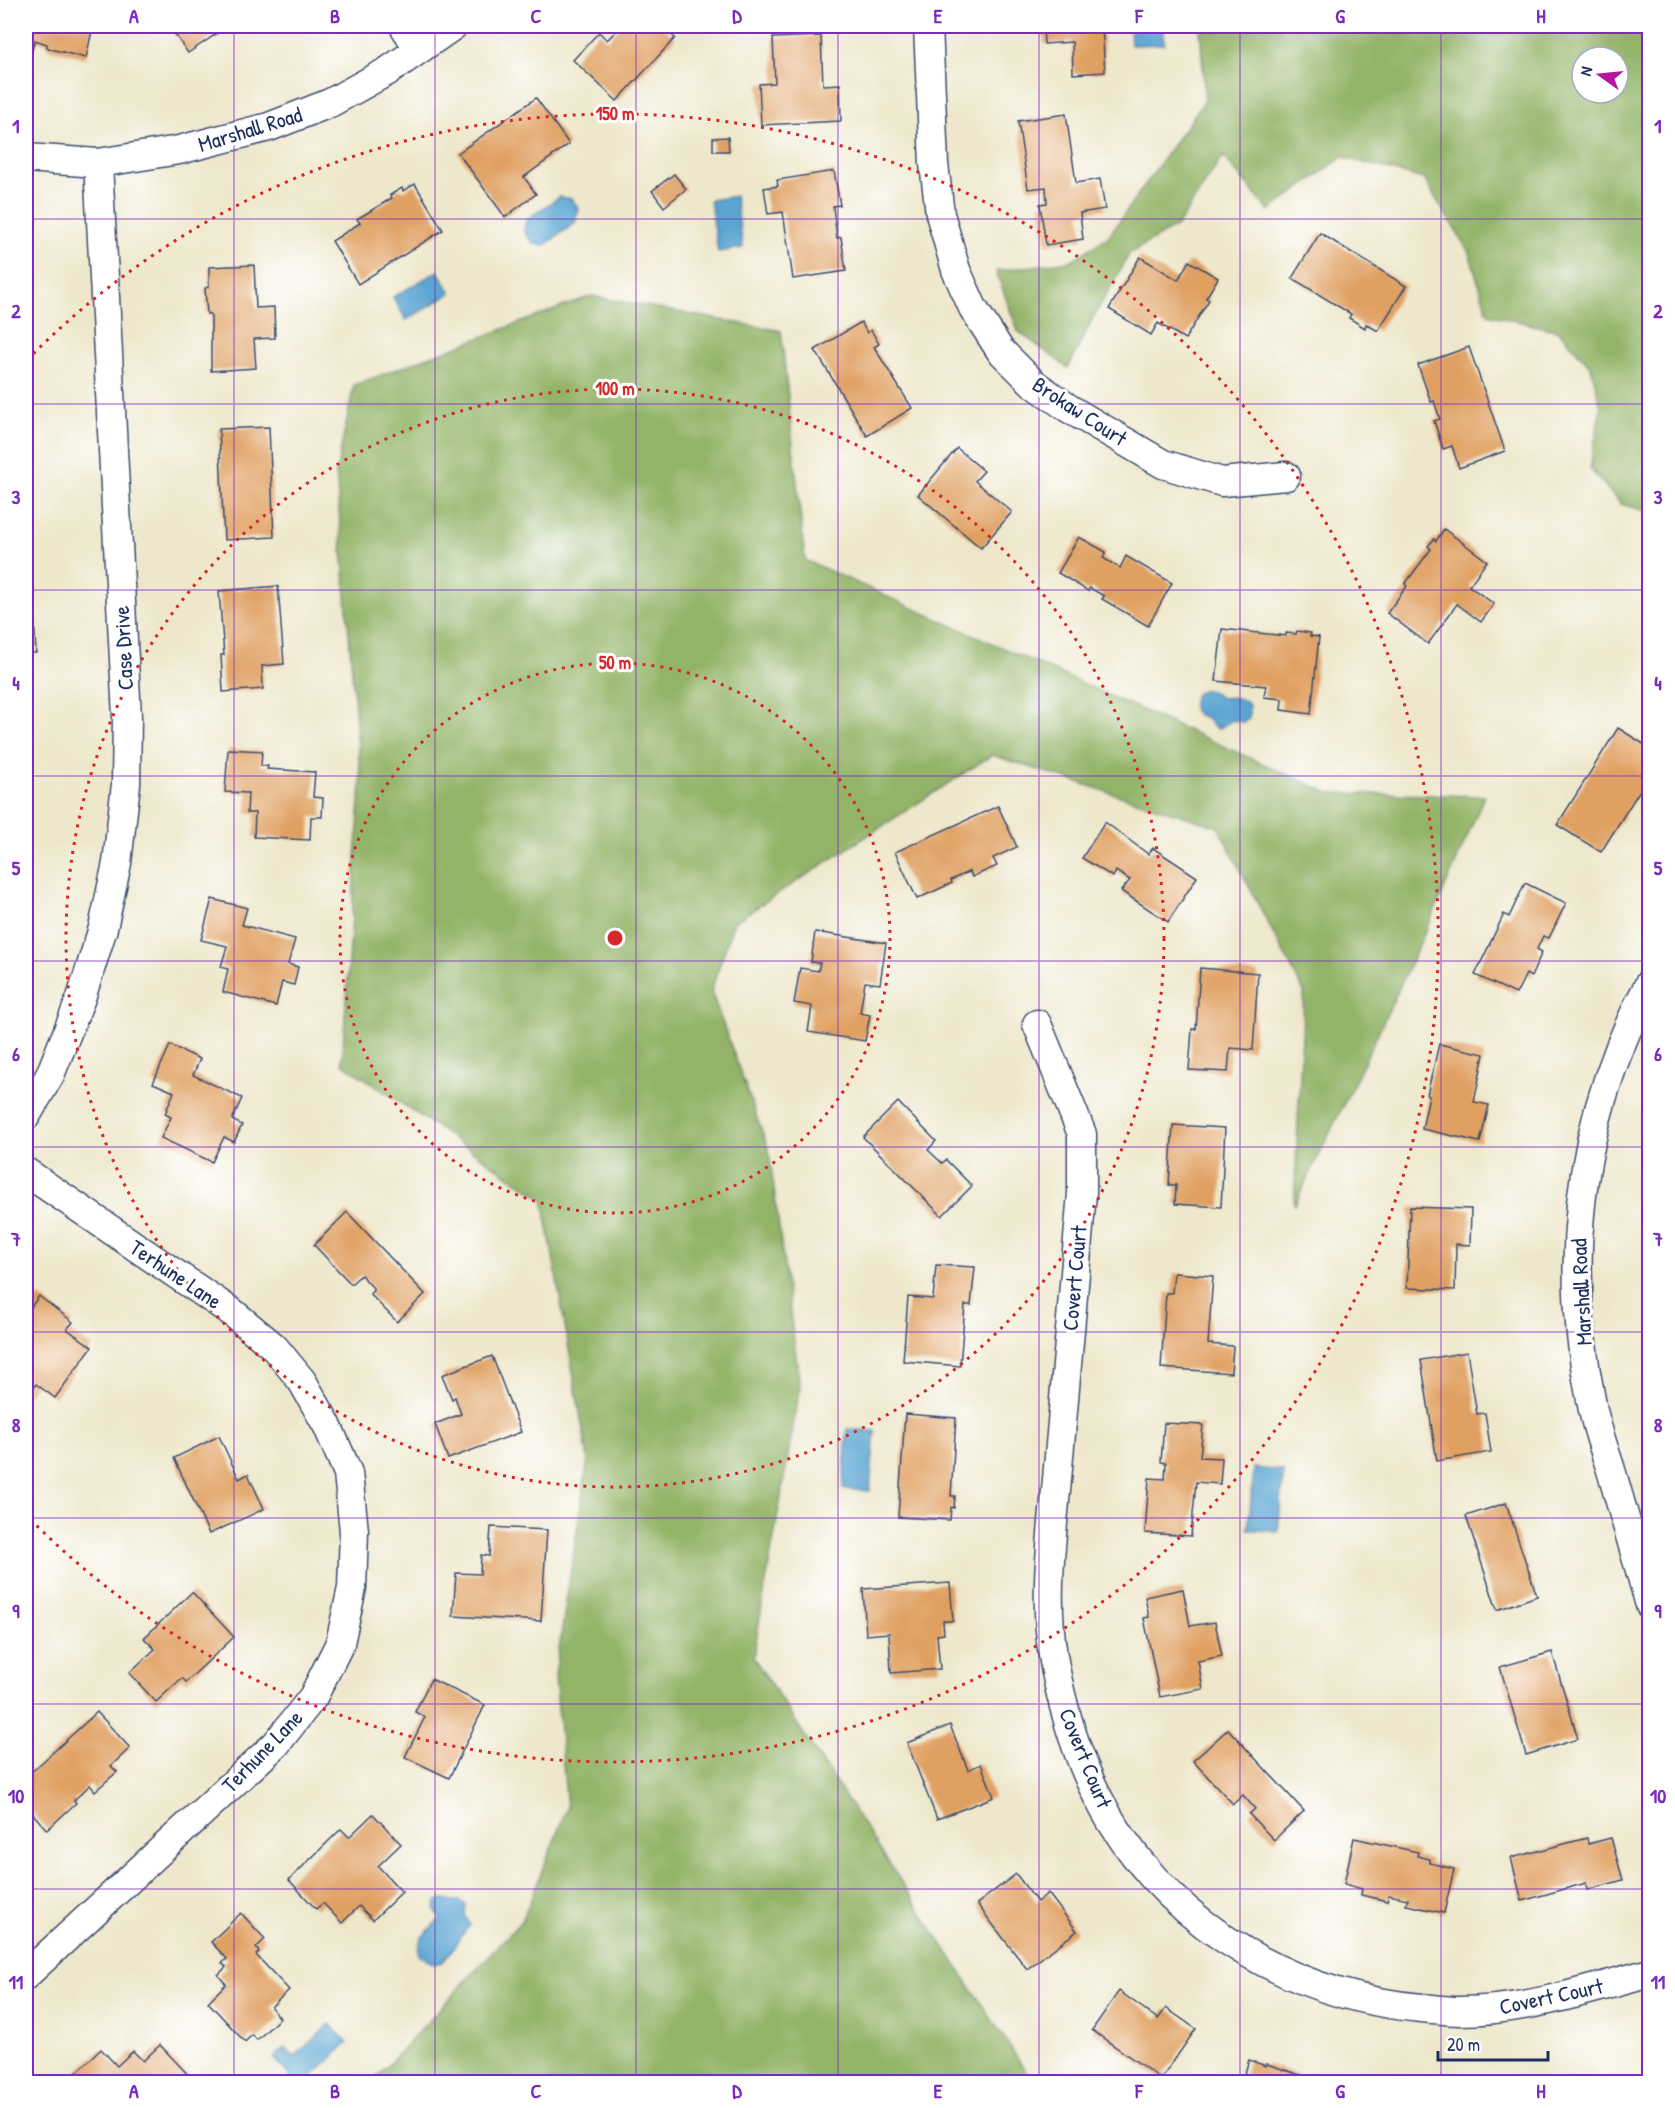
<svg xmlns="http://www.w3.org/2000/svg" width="1675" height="2108" viewBox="0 0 1675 2108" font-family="'Patrick Hand',sans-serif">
	<rect width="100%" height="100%" fill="#fff"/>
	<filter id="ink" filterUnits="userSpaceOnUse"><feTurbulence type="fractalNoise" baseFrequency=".0167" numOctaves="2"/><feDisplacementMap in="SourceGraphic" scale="12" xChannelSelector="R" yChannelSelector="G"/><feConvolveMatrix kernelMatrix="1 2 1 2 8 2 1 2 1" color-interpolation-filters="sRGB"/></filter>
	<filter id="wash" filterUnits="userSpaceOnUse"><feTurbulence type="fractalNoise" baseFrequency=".008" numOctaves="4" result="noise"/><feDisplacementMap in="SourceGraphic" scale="24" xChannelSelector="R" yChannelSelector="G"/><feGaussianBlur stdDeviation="1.35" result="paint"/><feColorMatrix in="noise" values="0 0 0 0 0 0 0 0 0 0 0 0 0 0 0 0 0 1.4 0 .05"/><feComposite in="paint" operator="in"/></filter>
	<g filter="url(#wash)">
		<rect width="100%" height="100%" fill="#eee7cb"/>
		<g fill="#93b468" stroke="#577263" stroke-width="1.5" fill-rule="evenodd">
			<path d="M1200,26H1649V512L1621,504L1590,469L1601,407L1591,367L1559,331L1488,314L1469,252L1424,179L1343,157L1269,211L1223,156L1177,226L1130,253L1093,318L1068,368L1018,331L996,271L1071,261L1108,237L1205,100ZM1582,57H1618V93H1582Z"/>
			<path d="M591,296L781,331L805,560L1329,793L1484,796C1427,935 1360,1071 1294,1206L1304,992L1218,827L992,755L734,922L711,991L769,1151L800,1387L753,1657L1033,2082H372L523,1919L567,1808L555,1675L588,1459L543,1199L342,1063L361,784L336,473L354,385Z"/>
		</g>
		<g fill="#5aa5d2" stroke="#3a6a98" stroke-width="1.5">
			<path d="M1130,26H1163L1164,44L1131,45Z"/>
			<path d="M735,196L743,248L718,252L710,200Z"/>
			<path d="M559,197L572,199L578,209L575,223L545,245L534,244L524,232L526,220Z"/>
			<path d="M438,271L451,293L406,320L393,297Z"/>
			<path d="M1203,690L1211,691L1221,698C1234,697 1240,696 1249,705V718L1243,722L1232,720L1218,729L1212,726L1208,718C1207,718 1199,715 1198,715C1188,707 1193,693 1203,690Z"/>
			<path d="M847,1429L875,1431L870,1491L843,1489Z"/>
			<path d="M1254,1468L1284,1471L1278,1532L1248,1529Z"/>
			<path d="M439,1900L460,1901L466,1905L465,1915L470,1925L443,1962L435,1964L419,1955C415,1940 429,1930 439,1920L440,1917L435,1910L436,1903Z"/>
			<path d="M330,2024L348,2043L306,2082H295L274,2058L285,2048L294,2057Z"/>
		</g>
		<g id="blocks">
			<g fill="#e0a062">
				<path d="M26,26H93L86,58L47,48V44L35,40L31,54L26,53Z"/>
				<path d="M169,26H228L188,53Z"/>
				<path d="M621,26H662L675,38L617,101L573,60L599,32L607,40Z"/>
				<path d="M1043,26H1102L1105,72L1073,74L1072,42L1044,44Z"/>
				<path d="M821,36L823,85L840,84L841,121L761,125L759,84L775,83L773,38Z"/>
				<path d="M536,98L569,144L524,177L536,194L505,217L458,153Z"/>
				<path d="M1066,114L1076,183L1100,179L1105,209L1080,213L1083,239L1046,245L1040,204L1047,203L1046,187L1028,189L1018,121Z"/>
				<path d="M728,137L729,151H713V138Z"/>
				<path d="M834,171L840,205L833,206L837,238L841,237L846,271L793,279L783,212L768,214L764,188L778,186L777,180Z"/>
				<path d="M674,174L686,189L664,207L652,191Z"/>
				<path d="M415,184L443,230L358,284L332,241L360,223L357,219L392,198L390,195L402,188L403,191Z"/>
				<path d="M1320,233L1406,286L1378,331L1366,324L1365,328L1349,318L1351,314L1292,278Z"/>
				<path d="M1140,257L1178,280L1189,261L1218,278L1206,298L1209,300L1185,339L1158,323L1151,335L1109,309Z"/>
				<path d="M254,265L256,308L274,307L275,338L254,339L256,368L211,371V314H207L205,288L209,287V267Z"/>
				<path d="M861,322L867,333L871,330L879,344L874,347L912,408L867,436L815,350Z"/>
				<path d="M1469,347L1505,451L1459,468L1452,446L1443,449L1434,421L1440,419L1434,401L1431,402L1418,365Z"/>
				<path d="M269,427L274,537L224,540L219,429Z"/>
				<path d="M957,448L984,471L975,481L1012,512L981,548L918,495Z"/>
				<path d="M1444,529L1487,561L1469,586L1494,604L1481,622L1457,604L1428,644L1387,613L1407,586L1405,584L1431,549L1428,546L1434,539L1436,541Z"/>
				<path d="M1079,537L1106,552L1103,558L1120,568L1126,556L1172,583L1148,626L1102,599L1104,596L1090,588L1088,591L1058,573Z"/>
				<path d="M278,586L284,664L262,666L263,689L223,692L221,655H224L219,591Z"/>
				<path d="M34,616L36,653H26V617Z"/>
				<path d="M1222,629L1286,636V633L1296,634L1297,631L1311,633L1310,636L1319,637L1311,714L1281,710L1282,699L1264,697L1266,686L1216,681Z"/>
				<path d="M1618,728L1650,748V774L1601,852L1557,825Z"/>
				<path d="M228,749L262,751L261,766H268L267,769L315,772L313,797L323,798L322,817H311L310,840L254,837L255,813H247L248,793L225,792Z"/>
				<path d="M998,806L1017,847L993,858L997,866L972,877L970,871L951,880L952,883L917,899L895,852Z"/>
				<path d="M1105,822L1148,854L1153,848L1197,877L1168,922L1121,891L1130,880L1116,871L1113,877L1082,858Z"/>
				<path d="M1525,883L1566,903L1549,938L1543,936L1537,949L1542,952L1531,977L1526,974L1516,994L1475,975L1504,914L1509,917Z"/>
				<path d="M212,899L247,908L242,925L295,939L288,964L298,967L294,985L282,982L276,1006L223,992L228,969L221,967L227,946L201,940Z"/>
				<path d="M815,932L886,943L880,984L865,982L860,1013L870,1015L865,1041L808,1032L812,1006L794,1003L800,968L818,971L820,963L811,962Z"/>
				<path d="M1200,968L1258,973L1253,1050L1230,1048L1228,1072L1189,1070L1192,1029H1196Z"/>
				<path d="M1439,1044L1484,1054L1474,1102L1489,1105L1480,1142L1422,1129L1429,1096L1427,1095Z"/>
				<path d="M170,1045L200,1059L193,1075L242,1098L232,1120L242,1125L234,1142L224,1137L212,1162L161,1138L171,1117L165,1114L174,1092L153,1083Z"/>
				<path d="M898,1102L936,1141L928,1150L942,1163L946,1160L972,1186L942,1216L863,1137Z"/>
				<path d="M1173,1125L1225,1128L1221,1207L1175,1204L1176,1185H1169Z"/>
				<path d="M1410,1207L1471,1209L1470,1245L1456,1244L1455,1290L1407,1288Z"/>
				<path d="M347,1212L425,1294L397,1322L370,1294L374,1289L361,1275L351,1284L314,1245Z"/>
				<path d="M936,1265L975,1267L971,1305H965L960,1366L903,1361L908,1297L933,1299Z"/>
				<path d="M1174,1273L1213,1276L1208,1344L1233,1346L1231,1373L1161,1368L1166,1293H1172Z"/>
				<path d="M39,1296L73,1322L67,1329L92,1347L55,1398L36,1384L26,1398V1314Z"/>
				<path d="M1467,1352L1477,1414L1485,1413L1491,1452L1437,1461L1421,1360Z"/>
				<path d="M492,1356L521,1432L448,1459L435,1424L461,1414L455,1397L452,1399L442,1375Z"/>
				<path d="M905,1414L956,1418L951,1496H955L954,1508L951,1507L950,1520L898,1517Z"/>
				<path d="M1164,1423L1203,1425L1200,1457L1222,1458L1220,1484L1196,1482L1191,1536L1145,1533L1149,1478L1165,1479L1166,1463L1161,1462Z"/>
				<path d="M219,1436L239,1479L248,1474L264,1509L209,1534L174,1458Z"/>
				<path d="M1506,1503L1537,1596L1497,1610L1466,1516Z"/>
				<path d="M491,1527L547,1530L541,1621L453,1616L456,1573L480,1574L481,1555L489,1556Z"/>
				<path d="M950,1583L953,1621H943L944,1634L937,1635L940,1669L891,1673L889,1633L866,1635L863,1589Z"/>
				<path d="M1183,1589L1190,1626L1215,1622L1222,1656L1198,1661L1203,1689L1160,1697L1144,1618L1149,1617L1145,1597Z"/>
				<path d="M192,1592L234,1637L186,1682L182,1678L156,1702L129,1673L155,1649L144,1638Z"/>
				<path d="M1552,1652L1578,1739L1526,1755L1500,1667Z"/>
				<path d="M431,1679L485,1705L449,1778L405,1757L425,1717L415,1712Z"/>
				<path d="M97,1712L130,1748L111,1766L117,1772L95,1791L90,1785L74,1800L76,1803L47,1830L26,1806V1777Z"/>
				<path d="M950,1725L968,1770L981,1764L994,1797L937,1819L907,1743Z"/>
				<path d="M1228,1729L1304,1811L1274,1840L1249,1814L1255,1809L1243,1795L1233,1804L1193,1761Z"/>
				<path d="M373,1814L401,1844L378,1866L402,1892L373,1920L359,1906L342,1923L323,1903L316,1909L289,1880L341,1829L349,1837Z"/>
				<path d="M1354,1838L1418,1852L1417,1856L1430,1859V1863L1454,1869L1444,1913L1406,1905L1408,1899L1389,1895L1387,1901L1361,1895L1362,1889L1344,1884Z"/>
				<path d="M1587,1838L1588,1844L1611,1838L1623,1880L1587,1890L1586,1883L1522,1901L1511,1858Z"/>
				<path d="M1016,1874L1037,1902L1048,1893L1077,1931L1027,1969L977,1904Z"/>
				<path d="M241,1913L265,1939L256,1948L259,1952L256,1955L289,1990L271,2007L280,2018L257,2040L252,2035L245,2042L208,2002L226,1984L218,1975L226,1967L222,1963L227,1959L211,1942Z"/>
				<path d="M1119,1991L1158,2019L1166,2008L1196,2029L1161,2079L1092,2030Z"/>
				<path d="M160,2045L195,2082H76L72,2077L101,2049L117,2066L133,2051L143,2061Z"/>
				<path d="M1249,2060L1266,2066L1267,2064L1321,2082H1242Z"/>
				<rect x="1612" y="2080" width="38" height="2"/>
			</g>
		</g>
	</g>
	<g filter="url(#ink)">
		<use href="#blocks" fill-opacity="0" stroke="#3b4b6e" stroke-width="1.5"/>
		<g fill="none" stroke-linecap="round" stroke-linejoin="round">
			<g stroke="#3b4b6e" stroke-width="31">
				<g id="street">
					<path d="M404,26L419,49"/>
					<path d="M928,26L934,164L940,214L956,270L973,308L1000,350L1033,383L1068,408L1163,464L1222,482L1286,476"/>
					<path d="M26,158L98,163L179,150L269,127L330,103L388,71L453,26"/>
					<path d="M1650,982C1579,1116 1561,1256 1592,1405C1596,1427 1604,1448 1611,1470C1624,1515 1637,1560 1650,1605"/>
					<path d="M1037,1024L1082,1134V1193C1074,1285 1066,1377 1058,1468C1053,1530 1043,1594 1053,1656C1063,1713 1081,1771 1111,1821C1178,1930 1296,1997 1422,2008C1434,2009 1447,2011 1459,2011C1524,2011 1588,1990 1650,1973"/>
					<path d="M26,1116L50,1075L81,998L103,928L117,863L126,784L127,717L98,163"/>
					<path d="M26,1172L233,1313L274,1347L302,1381L327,1425L348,1473L354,1531L352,1588L340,1643L313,1697L276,1744L26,1975"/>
				</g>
			</g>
			<use href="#street" stroke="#fff" stroke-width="28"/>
		</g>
	</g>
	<path fill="none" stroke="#7b2cbf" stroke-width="1.5" stroke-opacity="0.55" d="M234,26V2082M435,26V2082M636,26V2082M838,26V2082M1039,26V2082M1240,26V2082M1441,26V2082M26,219H1650M26,404H1650M26,590H1650M26,776H1650M26,961H1650M26,1147H1650M26,1332H1650M26,1518H1650M26,1704H1650M26,1889H1650"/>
	<g fill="none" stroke="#d62828" stroke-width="3" stroke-dasharray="3 6">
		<circle cx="615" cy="938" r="275"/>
		<circle cx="615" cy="938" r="549"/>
		<path d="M27 360A824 824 0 1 1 27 1516"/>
	</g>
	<g text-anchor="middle" stroke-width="6" stroke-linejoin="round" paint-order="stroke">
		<g font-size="22" fill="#1b2f5e" stroke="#fff">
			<text transform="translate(250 129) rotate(-17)" y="8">Marshall Road</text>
			<text transform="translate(1080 411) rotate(33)" y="8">Brokaw Court</text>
			<text transform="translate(123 648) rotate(-93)" y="8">Case Drive</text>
			<text transform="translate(176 1274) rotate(34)" y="8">Terhune Lane</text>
			<text transform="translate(1074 1278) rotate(-85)" y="8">Covert Court</text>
			<text transform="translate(1581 1292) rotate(-93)" y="8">Marshall Road</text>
			<text transform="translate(262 1751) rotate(-46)" y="8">Terhune Lane</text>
			<text transform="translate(1086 1758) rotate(68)" y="8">Covert Court</text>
			<text transform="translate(1551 1996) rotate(-12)" y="8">Covert Court</text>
		</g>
	</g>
	<circle cx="615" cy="938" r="9" fill="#d62828" stroke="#fff" stroke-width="3"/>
	<g font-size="18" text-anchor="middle" font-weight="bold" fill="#d62828" stroke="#fff" stroke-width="6" stroke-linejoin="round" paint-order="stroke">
		<text x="615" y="120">150 m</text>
		<text x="615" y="395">100 m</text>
		<text x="615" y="669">50 m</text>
	</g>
	<rect width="1675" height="2108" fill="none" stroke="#fff" stroke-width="66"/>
	<g transform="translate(1600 75) rotate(285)"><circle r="28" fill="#ffffff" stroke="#a4acbf" stroke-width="1.5"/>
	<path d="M0-4.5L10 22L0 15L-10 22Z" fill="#b5179e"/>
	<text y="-9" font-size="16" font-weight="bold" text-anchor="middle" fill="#1b2f5e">N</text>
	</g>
	<path d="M1438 2051v9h110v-9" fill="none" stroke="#1b2f5e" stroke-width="3"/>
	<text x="1447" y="2051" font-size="18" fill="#1b2f5e" stroke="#ffffff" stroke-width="4.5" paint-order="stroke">20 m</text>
	<rect x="33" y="33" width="1609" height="2042" fill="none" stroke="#7b2cbf" stroke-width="2"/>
	<g font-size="20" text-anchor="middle" font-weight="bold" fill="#7b2cbf">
		<text x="134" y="23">A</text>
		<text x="335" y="23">B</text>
		<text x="536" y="23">C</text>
		<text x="737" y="23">D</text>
		<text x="938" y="23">E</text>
		<text x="1139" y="23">F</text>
		<text x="1340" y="23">G</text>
		<text x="1541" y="23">H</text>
		<text x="16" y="133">1</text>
		<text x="1658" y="133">1</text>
		<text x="16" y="318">2</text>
		<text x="1658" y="318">2</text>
		<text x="16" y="504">3</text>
		<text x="1658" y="504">3</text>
		<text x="16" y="690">4</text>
		<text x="1658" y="690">4</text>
		<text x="16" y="875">5</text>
		<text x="1658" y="875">5</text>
		<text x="16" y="1061">6</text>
		<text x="1658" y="1061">6</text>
		<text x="16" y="1246">7</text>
		<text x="1658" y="1246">7</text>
		<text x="16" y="1432">8</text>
		<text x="1658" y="1432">8</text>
		<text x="16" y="1618">9</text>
		<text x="1658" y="1618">9</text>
		<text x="16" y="1803">10</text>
		<text x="1658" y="1803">10</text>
		<text x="16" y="1989">11</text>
		<text x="1658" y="1989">11</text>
		<text x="134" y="2098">A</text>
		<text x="335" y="2098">B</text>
		<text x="536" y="2098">C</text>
		<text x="737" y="2098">D</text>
		<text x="938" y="2098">E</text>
		<text x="1139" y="2098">F</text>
		<text x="1340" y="2098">G</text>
		<text x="1541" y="2098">H</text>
	</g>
</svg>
